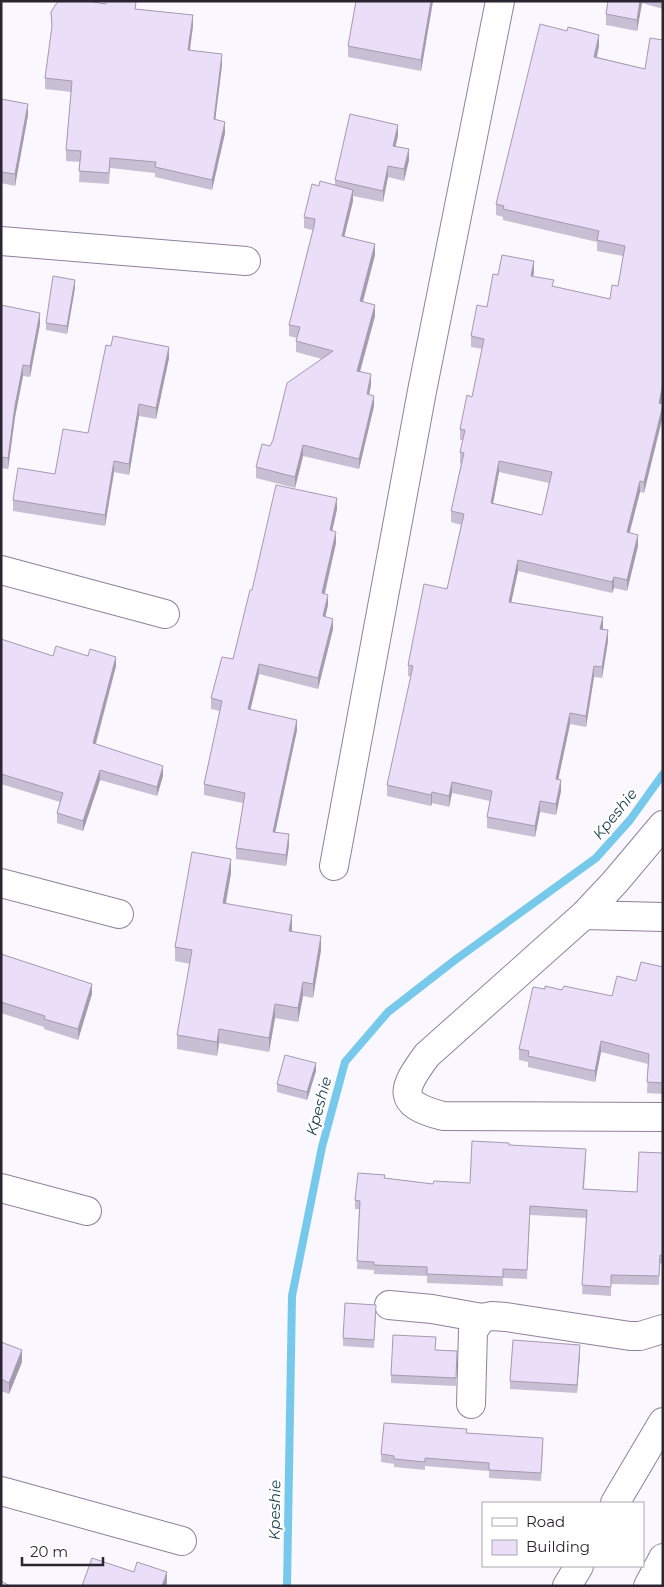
<svg xmlns="http://www.w3.org/2000/svg" width="664" height="1587" viewBox="0 0 664 1587" font-family="Montserrat,sans-serif">
	<rect width="100%" height="100%" fill="#faf7fe"/>
	<g fill="none" stroke-linecap="round" stroke-linejoin="round">
		<path stroke="#76c9eb" stroke-width="8" d="M287,1586L292,1296L322,1147L345,1062L388,1012L455,960L596,858L630,820L663,774"/>
		<g stroke="#8f819f" stroke-width="30">
			<g id="minor">
				<path d="M1,241L246,261"/>
				<path d="M1,570L165,614"/>
				<path d="M663,825L615,882L584,915L427,1055C402,1089 395,1104 443,1116L663,1117"/>
				<path d="M334,866L422,391L500,1"/>
				<path d="M1,883L119,914"/>
				<path d="M584,915L663,917"/>
				<path d="M1,1188L87,1211"/>
				<path d="M389,1305L432,1309L482,1318"/>
				<path d="M471,1404L473,1331L482,1318L492,1316L506,1317L630,1336H640L663,1329"/>
				<path d="M1,1491L182,1541"/>
				<path d="M615,1503L663,1422"/>
				<path d="M567,1586L579,1566"/>
				<path d="M648,1586L663,1558"/>
			</g>
		</g>
		<use href="#minor" stroke="#fff" stroke-width="28"/>
	</g>
	<g fill="#c9bfd5" fill-rule="evenodd">
		<path d="M433,1L421,71L348,57V46Z"/>
		<path d="M608,1H663V9L642,3L637,31L606,25V14Z"/>
		<path d="M136,9L193,26L190,50L222,65L215,120L225,133L212,190L155,177V173L110,168L109,184L79,182L80,162L66,161V150L71,92L45,89V78L52,31L51,12Z"/>
		<path d="M663,40V395L644,493L640,492L629,533L638,546L627,591L614,588L612,593L518,571L511,602L603,628V629L608,641L602,678L594,677L586,727L570,724L558,780L561,791L556,815L540,812L535,837L487,828V817L490,801L452,793L449,807L432,803L431,806L387,796V785L411,677L408,676V665L447,589L461,525L451,522V511L461,464L460,463V452L463,440H460V429L472,397L482,349L471,347V336L487,307L498,275L534,272L533,276L554,287L610,299L618,286L623,256L597,251V242L503,220V217L496,215V204L599,46L597,57L645,69ZM499,472L549,483L542,515L493,503Z"/>
		<path d="M1,99L28,115L15,186L1,183Z"/>
		<path d="M398,136L395,146L409,160L404,181L388,177L383,202L353,196V201L344,236L375,255L363,302L375,316L360,372L371,385L369,395L374,406L359,469L303,456L295,488L256,478V467L270,446L322,359L296,352V341L297,338L289,336V325L313,230L304,228V217L319,186L335,185V180Z"/>
		<path d="M75,288L67,334L46,330V323Z"/>
		<path d="M1,305L40,324L30,377L23,376L15,417L8,469L1,468Z"/>
		<path d="M169,358L156,419L139,416L129,475L114,472L105,526L13,511V500L55,474L88,433Z"/>
		<path d="M337,509L332,531L336,543L325,594L328,605L325,617L333,629L318,689L259,674L250,710L297,730L275,832L289,845L286,866L236,859V848L243,803L204,795V784L220,711L211,709V698L233,659L252,590Z"/>
		<path d="M1,639L53,656L116,666L96,744L163,776L157,796L100,780L83,831L57,823V813L60,802L1,784Z"/>
		<path d="M231,873L226,904L292,929V931L321,950L313,998L303,996L298,1022L275,1018L269,1052L219,1043L217,1056L177,1049V1035L190,964L175,961V947Z"/>
		<path d="M1,954L92,994L78,1040L44,1029V1027L1,1013Z"/>
		<path d="M663,967V1094L647,1093L648,1064L601,1052L595,1082L528,1067V1062L519,1060V1049L545,989L562,990L612,996L636,981Z"/>
		<path d="M316,1071L307,1100L277,1092V1084Z"/>
		<path d="M509,1145L586,1158L584,1189L637,1192L663,1153V1264L660,1263L659,1285L611,1284V1296L582,1294L586,1218L530,1215L527,1279L503,1278V1286L427,1283V1276L374,1274V1270L357,1269L359,1209H355V1200L385,1178L433,1184L470,1183Z"/>
		<path d="M376,1313L374,1348L343,1346V1338Z"/>
		<path d="M1,1342L22,1362L9,1394L1,1391Z"/>
		<path d="M436,1350L457,1351L456,1386L391,1383V1375Z"/>
		<path d="M580,1353L577,1393L510,1389V1381Z"/>
		<path d="M467,1433L543,1446L541,1481L489,1478V1471L425,1466V1470L394,1467V1464L381,1462V1454Z"/>
	</g>
	<g fill="#a49bae">
		<path d="M431,1H433L421,71V60Z"/>
		<path d="M640,1H642V3L637,31V20Z"/>
		<path d="M193,15V26L188,61V50Z"/>
		<path d="M599,35V46L594,68V57Z"/>
		<path d="M222,54V65L214,130V119Z"/>
		<path d="M28,104V115L15,186V174Z"/>
		<path d="M225,122V133L212,190V180Z"/>
		<path d="M398,125V136L393,157V146Z"/>
		<path d="M409,149V160L404,181V169Z"/>
		<path d="M388,166V177L383,202V191Z"/>
		<path d="M353,190V201L342,246V236Z"/>
		<path d="M375,244V255L360,312V301Z"/>
		<path d="M534,261V272L531,287V276Z"/>
		<path d="M75,280V288L67,334V326Z"/>
		<path d="M375,305V316L357,382V371Z"/>
		<path d="M40,313V324L30,377V366Z"/>
		<path d="M169,347V358L156,419V408Z"/>
		<path d="M23,365V376L15,417L8,469V458L15,406Z"/>
		<path d="M371,374V385L367,405V394Z"/>
		<path d="M663,384V395L659,414V403Z"/>
		<path d="M374,396V406L359,469V459Z"/>
		<path d="M139,404V416L129,475V464Z"/>
		<path d="M663,405V416L644,493V482Z"/>
		<path d="M303,445V456L295,488V477Z"/>
		<path d="M114,461V472L105,526V515Z"/>
		<path d="M499,461V472L491,514V503Z"/>
		<path d="M640,481V492L627,543V532Z"/>
		<path d="M337,498V509L330,541V530Z"/>
		<path d="M336,532V543L322,604V593Z"/>
		<path d="M638,535V546L627,591V580Z"/>
		<path d="M518,560V571L509,613V602Z"/>
		<path d="M614,577V588L612,593V582Z"/>
		<path d="M328,595V605L323,627V616Z"/>
		<path d="M603,617V628L600,640V629Z"/>
		<path d="M333,619V629L318,689V678Z"/>
		<path d="M608,630V641L602,678V667Z"/>
		<path d="M116,657V666L93,753V743Z"/>
		<path d="M259,664V674L248,720V709Z"/>
		<path d="M594,666V677L586,727V716Z"/>
		<path d="M570,713V724L556,790V779Z"/>
		<path d="M297,720V730L273,843V832Z"/>
		<path d="M163,766V776L157,796V787Z"/>
		<path d="M100,770V780L83,831V821Z"/>
		<path d="M561,780V791L556,815V804Z"/>
		<path d="M452,782V793L449,807V796Z"/>
		<path d="M432,792V803L431,806V795Z"/>
		<path d="M540,801V812L535,837V826Z"/>
		<path d="M289,834V845L286,866V855Z"/>
		<path d="M231,859V873L223,917V903Z"/>
		<path d="M292,915V929L289,945V931Z"/>
		<path d="M321,936V950L313,998V984Z"/>
		<path d="M303,982V996L298,1022V1008Z"/>
		<path d="M92,984V994L78,1040V1029Z"/>
		<path d="M275,1004V1018L269,1052V1038Z"/>
		<path d="M219,1029V1043L217,1056V1042Z"/>
		<path d="M601,1041V1052L595,1082V1071Z"/>
		<path d="M316,1063V1071L307,1100V1092Z"/>
		<path d="M580,1345V1353L577,1393V1385Z"/>
		<path d="M22,1350V1362L9,1394V1383Z"/>
		<path d="M167,1572V1583L166,1586H162Z"/>
	</g>
	<g fill="#eadef8" stroke="#a49bae" fill-rule="evenodd">
		<path d="M59,1H87L106,4V1H132L136,2L135,9L193,15L188,50L222,54L214,119L225,122L212,180L155,167L156,162L110,158L109,173L79,171L81,151L66,150L72,81L45,78L52,26L51,12L56,4Z"/>
		<path d="M356,1H431L421,60L348,46Z"/>
		<path d="M608,1H640L637,20L606,14Z"/>
		<path d="M540,24L567,31L568,27L599,35L594,57L645,69L650,38L663,40V384L659,403L663,404V405L644,482L640,481L627,532L638,535L627,580L614,577L612,582L518,560L509,602L603,617L600,629L608,630L602,667L594,666L586,716L570,713L556,779L561,780L556,804L540,801L535,826L487,817L492,791L452,782L449,796L432,792L431,795L387,785L413,666L408,665L424,584L447,589L464,514L451,511L464,453L460,452L465,430L460,429L467,395L472,397L484,339L471,336L477,305L487,307L493,274L498,275L502,255L534,261L531,276L554,280L552,286L610,299L612,285L618,286L625,246L597,240L599,231L503,209L504,206L496,204ZM499,461L552,472L542,515L491,503Z"/>
		<path d="M1,99L28,104L15,174L1,172Z"/>
		<path d="M350,114L398,125L393,146L409,149L404,169L388,166L383,191L335,180Z"/>
		<path d="M320,181L353,190L342,236L375,244L360,301L375,305L357,371L371,374L367,394L374,396L359,459L303,445L295,477L256,467L262,444L270,446L273,440L287,383L333,351L296,341L300,327L289,325L314,226L315,219L304,217L312,184L319,186Z"/>
		<path d="M53,276L75,280L67,326L46,323Z"/>
		<path d="M1,305L40,313L30,366L23,365L15,406L8,458L1,457Z"/>
		<path d="M113,336L169,347L156,408L139,404L129,464L114,461L105,515L13,500L18,468L55,474L63,429L88,433L106,345L111,346Z"/>
		<path d="M276,485L337,498L330,530L336,532L322,593L328,595L323,616L333,619L318,678L259,664L248,709L297,720L273,832L289,834L286,855L236,848L245,793L204,784L222,701L211,698L222,657L233,659L250,590H252Z"/>
		<path d="M1,639L53,656L56,646L88,656L90,649L116,657L93,743L163,766L157,787L100,770L83,821L57,813L63,793L1,774Z"/>
		<path d="M192,852L231,859L223,903L292,915L289,931L321,936L313,984L303,982L298,1008L275,1004L269,1038L219,1029L217,1042L177,1035L192,950L175,947Z"/>
		<path d="M1,954L92,984L78,1029L44,1019L45,1016L1,1002Z"/>
		<path d="M641,962L663,967V1083L647,1082L649,1054L601,1041L595,1071L528,1056L529,1051L519,1049L533,987L545,989V986L562,990L564,986L612,996L617,976L636,981Z"/>
		<path d="M285,1055L316,1063L307,1092L277,1084Z"/>
		<path d="M472,1141L509,1143V1145L586,1149L583,1189L637,1192L639,1152L663,1153V1255H660L659,1276L611,1275V1287L582,1285L587,1210L530,1206L527,1270L503,1269V1277L427,1274V1267L374,1265V1262L357,1261L360,1201L355,1200L358,1173L385,1175L384,1178L433,1184L434,1181L470,1183Z"/>
		<path d="M345,1303L376,1305L374,1340L343,1338Z"/>
		<path d="M393,1335L436,1337L435,1350L457,1351L456,1378L391,1375Z"/>
		<path d="M513,1340L580,1345L577,1385L510,1381Z"/>
		<path d="M1,1342L22,1350L9,1383L1,1379Z"/>
		<path d="M384,1423L467,1429L466,1433L543,1438L541,1473L489,1470V1463L425,1458V1462L394,1459V1456L381,1454Z"/>
		<path d="M92,1558L134,1572L137,1562L167,1572L162,1586H82Z"/>
		<path d="M1,1581L10,1586H1Z"/>
	</g>
	<g text-anchor="middle" stroke-width="5" stroke-linejoin="round" paint-order="stroke">
		<g font-size="15" font-style="italic" fill="#1d4251" stroke="#fff">
			<text transform="translate(615 814) rotate(-51)" y="5">Kpeshie</text>
			<text transform="translate(319 1106) rotate(-75)" y="5">Kpeshie</text>
			<text transform="translate(275 1510) rotate(-89)" y="5">Kpeshie</text>
		</g>
	</g>
	<rect width="664" height="1587" fill="none" stroke="#2b2532" stroke-width="5"/>
	<rect x="482" y="1502" width="162" height="65" fill="#ffffff" stroke="#aaa8ad"/>
	<rect x="492" y="1518" width="25" height="8" fill="#ffffff" stroke="#aaa8ad"/>
	<text x="526" y="1527" font-size="15" fill="#2b2532">Road</text>
	<rect x="492" y="1540" width="25" height="15" fill="#eadef8" stroke="#aaa8ad"/>
	<text x="526" y="1552" font-size="15" fill="#2b2532">Building</text>
	<path d="M22 1557v8h81v-8" fill="none" stroke="#2b2532" stroke-width="2.5"/>
	<text x="30" y="1557" font-size="15" fill="#2b2532" stroke="#ffffff" stroke-width="4" paint-order="stroke">20 m</text>
</svg>
